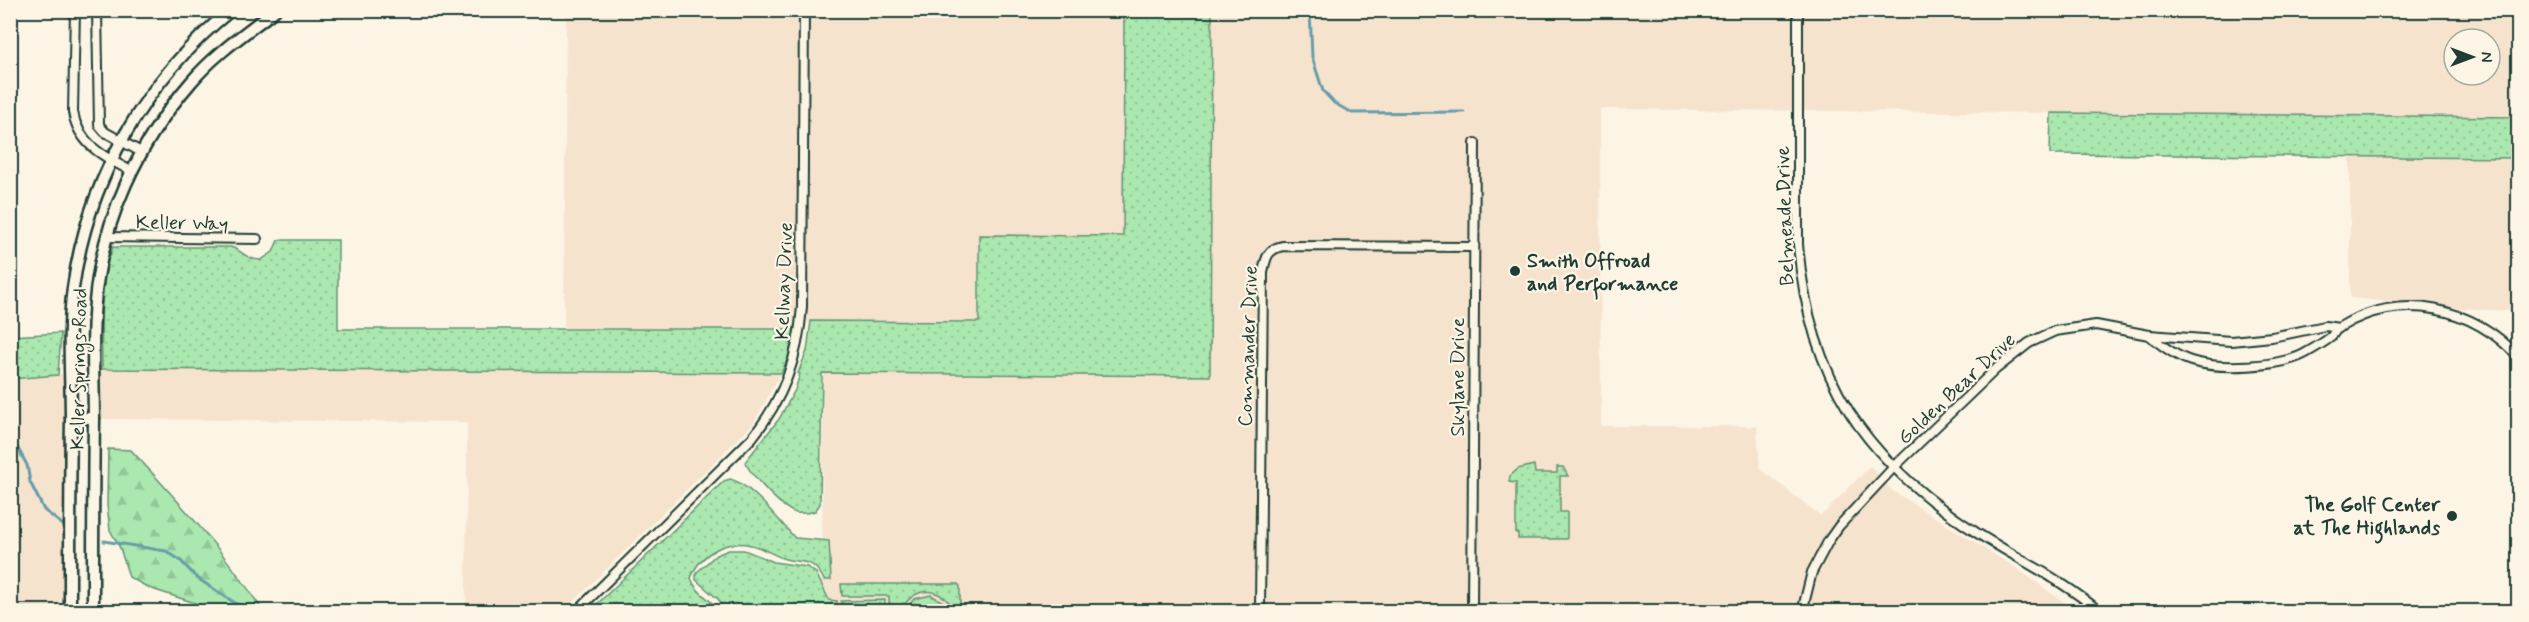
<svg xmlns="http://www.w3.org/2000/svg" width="2529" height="622" viewBox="0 0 2529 622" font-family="Mynerve,sans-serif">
	<defs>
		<pattern id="grass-dots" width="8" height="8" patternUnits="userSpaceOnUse" patternTransform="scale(1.5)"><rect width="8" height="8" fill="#aae8af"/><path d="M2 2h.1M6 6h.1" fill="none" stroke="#92c897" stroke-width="1.8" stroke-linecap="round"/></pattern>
		<pattern id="forest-firs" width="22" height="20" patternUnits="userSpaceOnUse" patternTransform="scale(1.5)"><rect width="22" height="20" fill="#aae8af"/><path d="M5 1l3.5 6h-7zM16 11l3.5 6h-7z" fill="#92c897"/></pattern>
	</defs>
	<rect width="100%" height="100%" fill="#fcf5e5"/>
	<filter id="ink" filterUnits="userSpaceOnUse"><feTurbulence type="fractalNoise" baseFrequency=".0167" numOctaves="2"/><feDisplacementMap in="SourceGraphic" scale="12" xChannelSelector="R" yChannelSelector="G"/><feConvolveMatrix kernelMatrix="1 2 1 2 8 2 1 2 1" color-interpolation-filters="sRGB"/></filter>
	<g filter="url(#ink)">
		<g fill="#f6e3ce" fill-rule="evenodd">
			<path d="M566,11H1124L1123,236L980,235L979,322L811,321L790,330L564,328Z"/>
			<path d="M1212,11H2518V117L1600,109L1601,426H1757L1760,469L1821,516L1870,466L1893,491L2022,572L2076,611L822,612L823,373L1210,375ZM2454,39H2490V75H2454Z"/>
			<path d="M2350,156L2518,158V311L2485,310L2350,298Z"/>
			<path d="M99,369H102L781,373L753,424L564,611H466L467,422L98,419Z"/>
			<path d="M66,374L65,611L11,612V379Z"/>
		</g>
		<g fill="url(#grass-dots)" stroke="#649272" stroke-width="1.5">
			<path d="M1124,11H1212L1210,376L822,373L820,504L815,511C809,513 803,514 796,513C782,509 751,475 745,462L779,419L795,390L800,374L798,373L807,351L811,321L979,322V235L1123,236Z"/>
			<path d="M2051,113L2518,117V158L2050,154Z"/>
			<path d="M278,240H338V329H795L788,358L781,373L102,369C102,329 97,284 113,247H231C243,251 247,260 261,260L273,252Z"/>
			<path d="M61,333L58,375L11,379V336Z"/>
			<path d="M1534,465L1535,473H1557V467H1563L1568,476H1560V512H1567V539H1518V533H1516V483L1509,482L1510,476L1518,469Z"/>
			<path d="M730,479C751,484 780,522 795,538L829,541L831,580H824C812,556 803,565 782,558C772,554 761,547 751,545C726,539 699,554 691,578C697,595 710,597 719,611H590L724,481Z"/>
			<path d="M729,550H744L774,562L807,567L816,573L829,600L837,601V611H723L719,600L696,580V573L716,555Z"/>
			<path d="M841,584H958L960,586V611H954C942,585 913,585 901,611H889V596H842Z"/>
			<path d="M931,595L945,603L950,611H904L914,599Z"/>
			<path d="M885,600V610L880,611H841V601Z"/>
		</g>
		<path fill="url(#forest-firs)" stroke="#649272" stroke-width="1.5" d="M108,449L131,450C179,502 225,552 263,611H204L198,604L149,588L129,577L120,548L110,530L107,505Z"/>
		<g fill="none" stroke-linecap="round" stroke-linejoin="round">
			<g stroke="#669caa" stroke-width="3">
				<path d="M1310,10L1312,57L1323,91L1334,103L1352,113L1464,112"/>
				<path d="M10,434L27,465L30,482L44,510L63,525"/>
				<path d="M104,541L166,551L180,560L197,578L235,603L244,612"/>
			</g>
			<g stroke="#1f3d34" stroke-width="12">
				<g id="minor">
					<path d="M75,10L73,112C78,144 104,157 131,171"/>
					<path d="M97,10L99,125L105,132L141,152"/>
					<path d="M1798,10V244C1809,379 1864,460 1977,533C2018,559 2063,580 2100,612"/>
					<path d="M106,237L257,239"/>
					<path d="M2149,335C2162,346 2175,356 2191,361C2219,370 2279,367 2304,354C2313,349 2323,343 2331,337C2334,333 2336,329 2340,327C2399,290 2475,307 2518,357"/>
					<path d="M576,612L752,438C784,398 798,358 802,307L804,10"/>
					<path d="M1260,612L1263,272C1266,258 1267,249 1283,246L1474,247"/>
					<path d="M1472,612L1475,143"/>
					<path d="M1802,612L1812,572L1829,540L1839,526L1893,468L1996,369L2029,343L2055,331L2096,325L2149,335L2231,341L2272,337L2325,326L2339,328"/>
				</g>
			</g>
			<g stroke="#1f3d34" stroke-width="15">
				<g id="secondary">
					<path d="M71,418H94"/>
					<path d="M70,612C70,548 70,484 71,420C71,377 67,331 73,288C88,179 145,79 231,10"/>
					<path d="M93,612C93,548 93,484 94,420C94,381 91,341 95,302C102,220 138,143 192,81C216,53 246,33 275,10"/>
				</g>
			</g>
			<use href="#minor" stroke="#fcf5e5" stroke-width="8"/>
			<use href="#secondary" stroke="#fcf5e5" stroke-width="10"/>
		</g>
	</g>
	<g fill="#1f3d34" stroke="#fcf5e5" stroke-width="2">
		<circle cx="1515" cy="271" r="6"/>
		<circle cx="2452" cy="516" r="6"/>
	</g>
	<g text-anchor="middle" stroke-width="4.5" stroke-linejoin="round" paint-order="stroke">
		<g font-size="20" fill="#1f3d34" stroke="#fcf5e5">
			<text transform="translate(1784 216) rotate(-92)" y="7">Belmeade Drive</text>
			<text transform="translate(182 222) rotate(1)" y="7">Keller Way</text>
			<text transform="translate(783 281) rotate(-88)" y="7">Kellway Drive</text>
			<text transform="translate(1247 346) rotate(-88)" y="7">Commander Drive</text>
			<text transform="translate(78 369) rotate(-89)" y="7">Keller Springs Road</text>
			<text transform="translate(1457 377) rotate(-90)" y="7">Skylane Drive</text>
			<text transform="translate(1956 388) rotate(-43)" y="7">Golden Bear Drive</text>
		</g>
		<g font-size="20" font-weight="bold" fill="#1f3d34" stroke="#fcf5e5" text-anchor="start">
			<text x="1527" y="267">Smith Offroad<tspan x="1527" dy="23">and Performance</tspan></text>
			<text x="2440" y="511" text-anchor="end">The Golf Center<tspan x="2440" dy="23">at The Highlands</tspan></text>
		</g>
	</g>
	<rect width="2529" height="622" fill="none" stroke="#fcf5e5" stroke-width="36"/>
	<rect x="18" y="18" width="2493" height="586" fill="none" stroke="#1f3d34" stroke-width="2" filter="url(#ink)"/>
	<g transform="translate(2472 57) rotate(90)"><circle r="28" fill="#fcf5e5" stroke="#a4ab9e" stroke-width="1.5"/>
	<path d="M0-4.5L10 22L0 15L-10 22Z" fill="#1f3d34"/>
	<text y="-9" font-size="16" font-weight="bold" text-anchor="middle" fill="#1f3d34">N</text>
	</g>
</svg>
